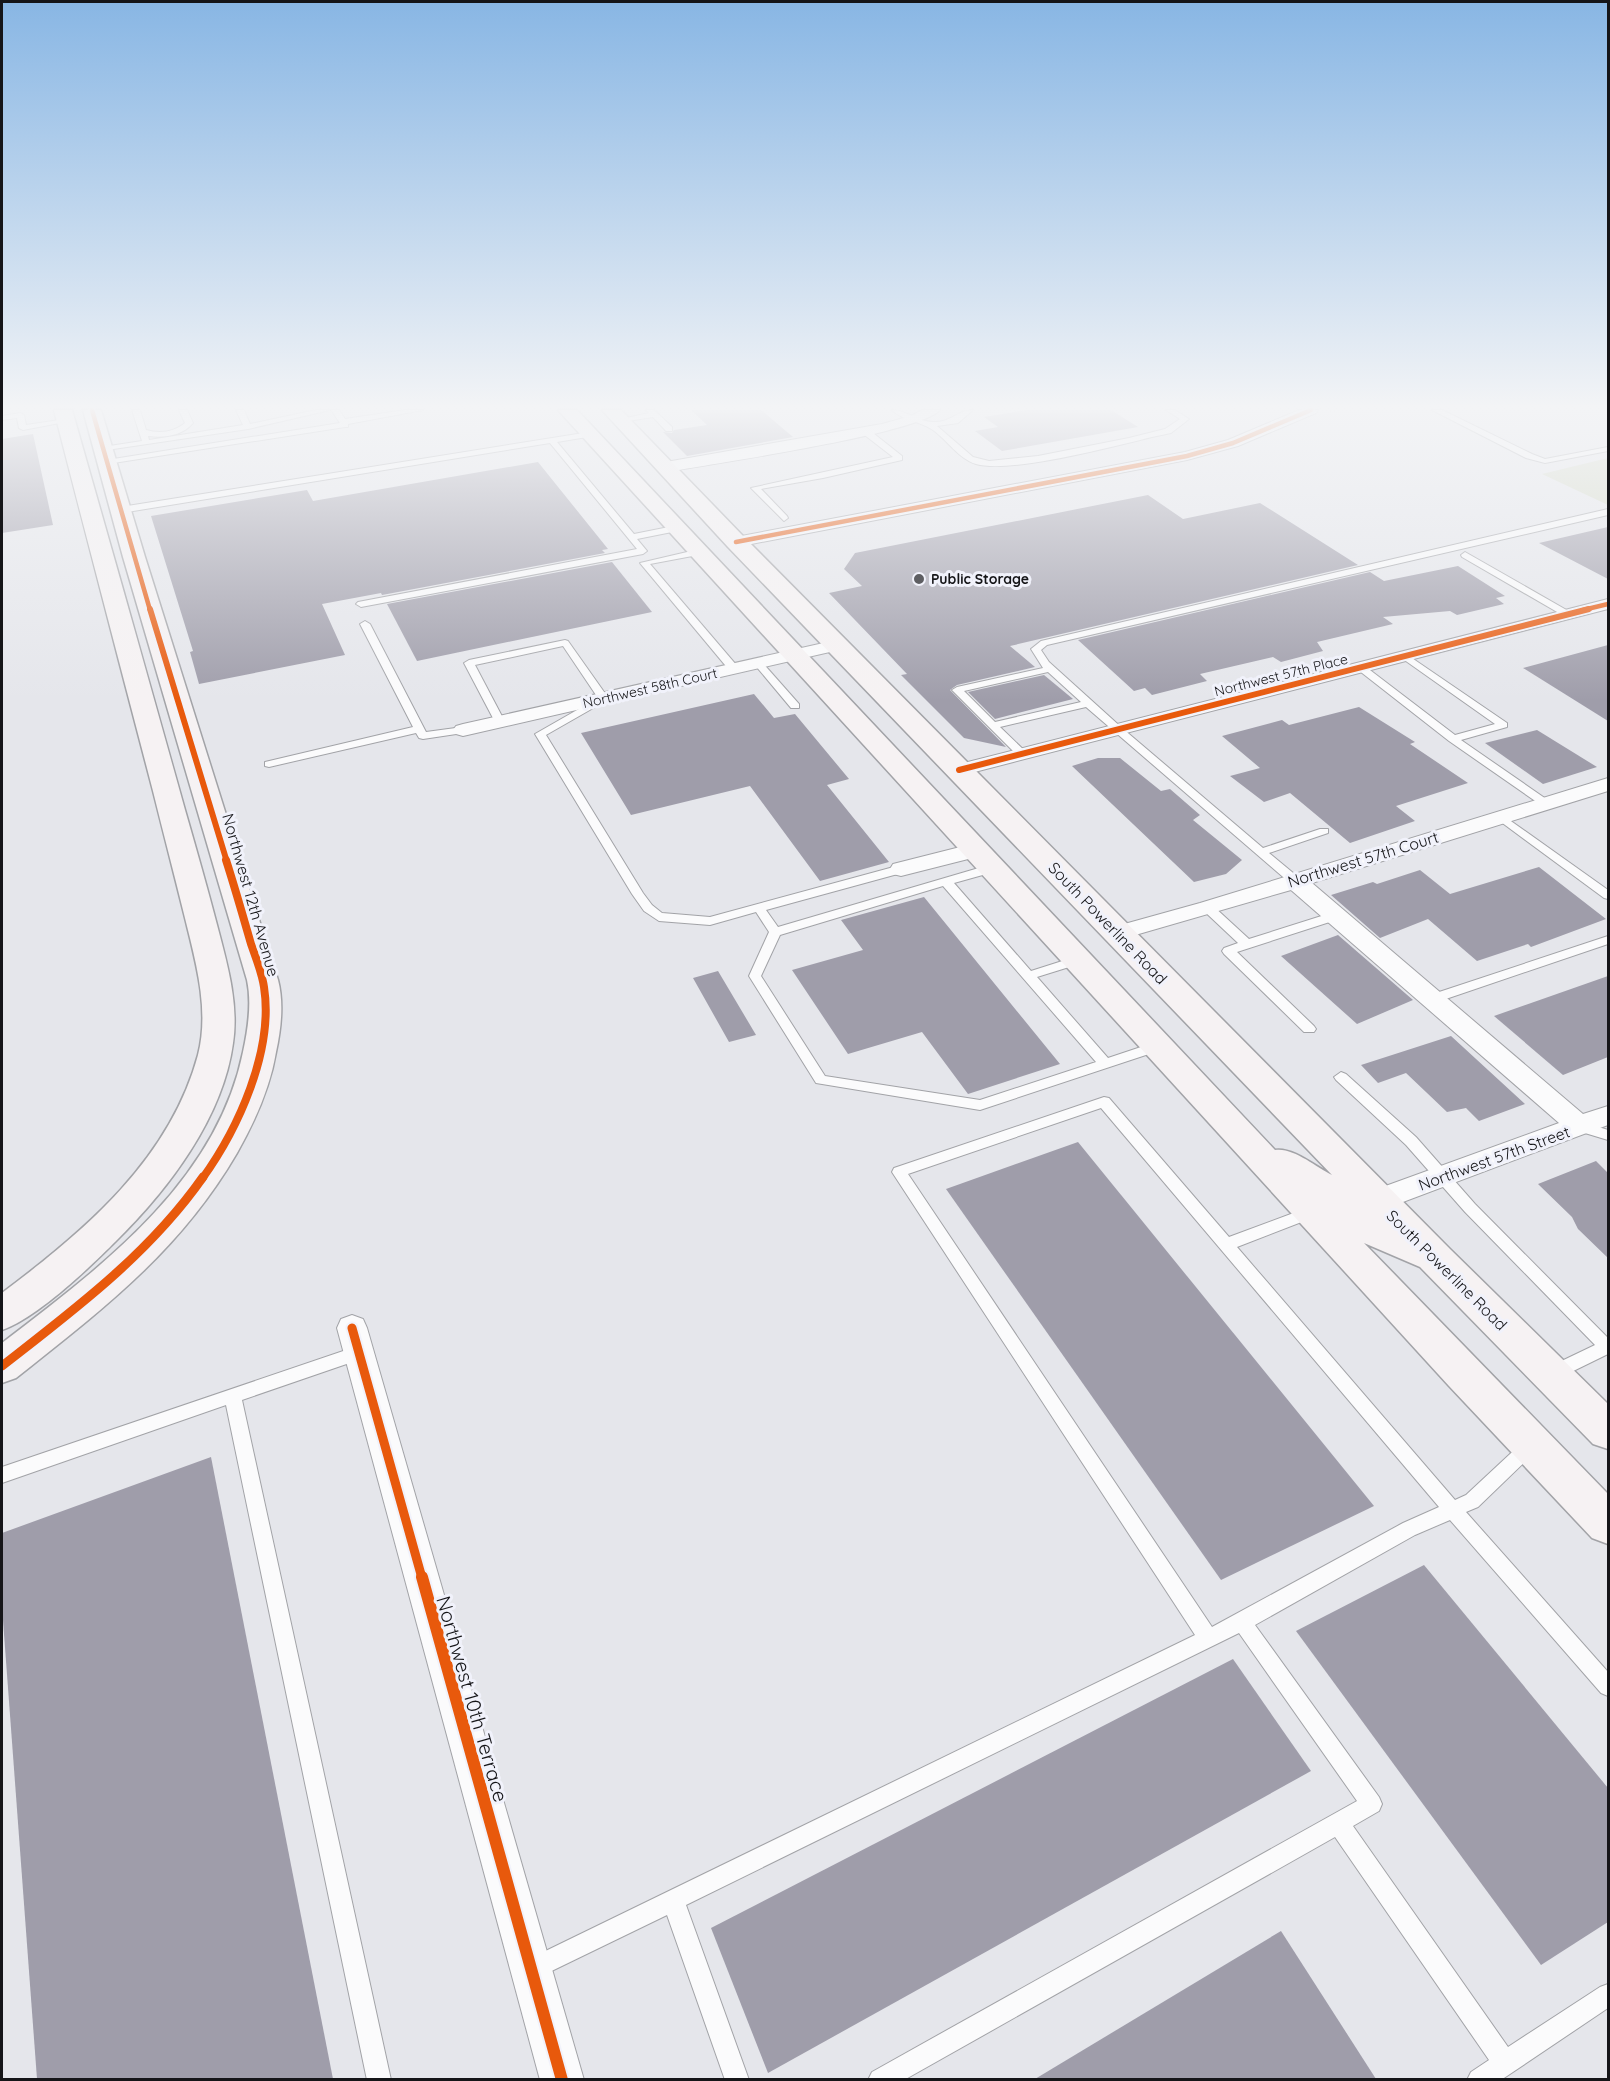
<svg xmlns="http://www.w3.org/2000/svg" width="1610" height="2081" viewBox="0 0 1610 2081" font-family="Quicksand,sans-serif">
	<rect width="100%" height="100%" fill="#e5e6eb"/>
	<path fill="#d2d7c3" d="M1608,458V505L1542,474Z"/>
	<g fill="#9f9daa">
		<path d="M691,410H761L793,437L687,456L663,432L672,433L674,430L707,425Z"/>
		<path d="M1027,410H1111L1138,427L1002,451L975,431L998,427L984,417Z"/>
		<path d="M33,434L53,525L2,533V439Z"/>
		<path d="M538,462L608,549L602,550L605,553L382,595L381,593L322,604L345,655L199,684L190,652L193,651L151,516L307,490L313,501Z"/>
		<path d="M1148,495L1183,519L1260,503L1358,565L1010,646L1035,667L957,685L950,690L1006,747L964,738L901,675L907,674L829,593L862,586L844,569L855,553Z"/>
		<path d="M1608,527V579L1539,543Z"/>
		<path d="M612,562L652,612L417,661L387,604Z"/>
		<path d="M1458,566L1505,596L1496,598L1504,604L1457,615L1450,611L1383,617L1393,624L1317,642L1323,651L1281,662L1273,657L1200,674L1207,681L1152,695L1145,688L1134,691L1078,640L1370,572L1384,581Z"/>
		<path d="M1608,645V721L1523,668Z"/>
		<path d="M1044,675L1073,699L995,719L968,692Z"/>
		<path d="M754,694L774,718L795,714L849,779L827,785L889,862L820,881L750,786L631,815L581,733Z"/>
		<path d="M1359,707L1415,742L1410,744L1468,783L1396,806L1415,821L1350,843L1290,793L1264,802L1230,776L1260,768L1222,736L1282,720L1289,725Z"/>
		<path d="M1537,730L1597,767L1543,784L1485,743Z"/>
		<path d="M1098,758H1120L1161,791L1170,789L1200,815L1193,820L1242,860L1226,874L1194,882L1072,766Z"/>
		<path d="M1539,867L1606,919L1531,947L1528,944L1477,961L1428,919L1380,938L1331,895L1373,882L1377,884L1420,870L1450,894Z"/>
		<path d="M924,897L1060,1064L968,1094L922,1032L848,1054L792,970L863,950L841,920Z"/>
		<path d="M1338,935L1413,1000L1357,1024L1281,956Z"/>
		<path d="M718,971L756,1035L729,1042L693,978Z"/>
		<path d="M1608,976V1057L1563,1075L1494,1016Z"/>
		<path d="M1451,1036L1525,1104L1479,1121L1466,1108L1447,1112L1406,1073L1378,1083L1361,1065Z"/>
		<path d="M1078,1142L1374,1506L1221,1580L946,1189Z"/>
		<path d="M1596,1161L1608,1173V1258L1578,1229L1572,1217L1538,1184Z"/>
		<path d="M211,1457L333,2079H37L2,1607V1533Z"/>
		<path d="M1424,1565L1608,1788V1922L1541,1965L1296,1631Z"/>
		<path d="M1233,1659L1311,1771L768,2073L711,1928Z"/>
		<path d="M1281,1931L1376,2079H1035Z"/>
	</g>
	<g fill="none" stroke-linecap="round" stroke-linejoin="round">
		<g stroke="#a2a3a7" stroke-width="2">
			<g id="lane">
				<path d="M132,410H140L146,430C160,434 174,432 185,423L179,410H187L193,423C182,436 164,438 148,436L149,440L243,425L236,410H244L250,424L316,410H330L248,429L100,451V447H103L142,441Z"/>
				<path d="M331,410H339L345,419L405,410H423L348,424V427H345L107,464L103,462L107,460L340,423Z"/>
				<path d="M646,410H654L672,427V431H666L653,417L621,422L617,420L649,413Z"/>
				<path d="M892,410C906,410 919,422 933,422C950,423 958,410 973,410L958,423L937,426L973,457L989,461L1038,456L1129,438L1165,429L1180,419L1166,410H1175L1189,419L1171,433L1152,437C1115,446 1010,474 976,464C959,459 947,440 933,430C920,421 903,421 892,410Z"/>
				<path d="M1432,410H1442L1532,454L1545,459L1608,447V451L1545,463L1526,458Z"/>
				<path d="M20,413L24,415L26,425L66,419L70,421L23,430L19,428L17,418L2,420V416Z"/>
				<path d="M862,429H868L902,456V460L823,478L761,489L787,516L788,518L784,521L751,488L893,457L862,433Z"/>
				<path d="M590,432H593V436L557,442L634,534L679,525L683,528L682,530L637,539L647,551L643,554L361,607L356,604L358,602L637,549L550,443L121,513L117,510L121,507Z"/>
				<path d="M1608,509V515L1047,645L1041,650L1049,662L1122,728L1263,848L1320,829H1328V833L1269,853L1298,877L1300,880L1298,883H1290L1086,707L1000,727L1026,752V756H1018L952,690L957,687L1043,668L1031,649L1041,641ZM1048,672L1081,702L995,722L964,691Z"/>
				<path d="M700,549L703,550V554L650,564L738,667V671H730L640,563Z"/>
				<path d="M1465,552L1570,612L1572,614L1564,616L1462,557L1461,555Z"/>
				<path d="M365,621L370,624L426,732L463,727L468,730L463,733L423,739L419,738L416,733L269,767L265,766V762L413,727L360,624Z"/>
				<path d="M565,640L568,641L609,699L546,735L643,893L652,905L662,913L710,917L901,865L907,869L905,872L766,910L778,927L989,865H997L999,868L997,871L954,883L1031,971L1078,956L1082,957L1084,960L1082,963L1037,977L1108,1058L1159,1041L1166,1046L1164,1049L980,1110L816,1083L749,976L769,932L756,912L710,925L659,921L644,911L632,894L535,734L598,698L563,646L475,665L505,722L500,725L495,722L464,663L469,660ZM943,886L1096,1062L980,1100L825,1076L761,976L780,935Z"/>
				<path d="M1406,654L1507,723V727L1461,740L1549,801V805H1541L1449,741L1357,669L1358,667H1366L1455,735L1495,724L1403,659L1401,657Z"/>
				<path d="M758,660L761,661L799,704V708H791L755,665L753,663Z"/>
				<path d="M1501,814L1608,890V899L1604,898L1497,819V815Z"/>
				<path d="M1208,904L1212,905L1249,939L1331,913H1339L1341,916L1339,919L1237,952L1314,1026L1316,1029L1314,1032H1304L1224,954L1222,951L1224,948L1238,943L1204,911L1202,908Z"/>
				<path d="M1608,936V944L1437,1002L1432,1003L1425,999L1427,996Z"/>
				<path d="M1341,1072L1346,1074L1416,1137L1475,1204L1608,1338V1354L1559,1378L1553,1380L1547,1378L1545,1373L1547,1368L1595,1345L1465,1212L1406,1145L1336,1080L1334,1077Z"/>
				<path d="M1104,1097L1109,1098L1229,1237L1307,1208L1312,1206L1317,1208L1320,1212L1317,1216L1237,1247L1455,1500L1466,1495L1524,1441L1530,1438L1536,1441L1539,1446L1536,1451L1478,1507L1466,1512L1608,1672V1696L1601,1693L1450,1520L1415,1535L1255,1625L1379,1797L1382,1804L1379,1811L1353,1826L1508,2047L1600,1987L1608,1984V2008L1501,2080H1467L1471,2072L1489,2060L1335,1837L904,2080H868L872,2072L1357,1801L1239,1633L686,1905L749,2080H725L667,1915L533,1980L525,1977L522,1969L525,1961L1195,1635L892,1172L894,1168ZM1101,1108L1439,1507L1403,1523L1212,1627L908,1174Z"/>
				<path d="M1580,1121L1608,1130V1140L1575,1130L1573,1126L1575,1122Z"/>
				<path d="M358,1346L364,1348L366,1353L364,1358L242,1400L391,2080H367L226,1405L2,1483V1467Z"/>
			</g>
		</g>
		<g stroke="#a2a3a7" stroke-width="2">
			<g id="street">
				<path d="M922,410H940C919,434 710,464 666,472L658,467L666,462L882,424L911,416Z"/>
				<path d="M1299,410H1318L1316,413L1238,446L1187,460L736,547L728,542L736,537L1185,452L1228,440Z"/>
				<path d="M1608,599V609L959,776L952,774L949,770L952,766Z"/>
				<path d="M837,640L843,641L846,645L843,649L463,736L456,734L453,730L456,726L463,724Z"/>
				<path d="M1608,778V791L1312,883L1583,1114L1608,1106V1125L1379,1211L1369,1208L1365,1200L1369,1192L1559,1123L1291,890L1118,940L1110,938L1106,933L1110,928L1200,903Z"/>
				<path d="M976,843L984,845L987,850L984,855L901,876L893,874L890,869L893,864Z"/>
				<path d="M352,1315L363,1319L367,1328L584,2080H540L337,1328L341,1319Z"/>
			</g>
		</g>
		<g stroke="#a2a3a7" stroke-width="3">
			<g id="secondary">
				<path d="M54,410H72C110,543 148,677 185,810C196,848 207,887 217,925C227,963 239,1004 233,1043C223,1118 168,1190 116,1241C89,1268 37,1318 2,1330V1293C85,1231 170,1159 198,1055C210,1009 195,959 184,914C174,873 163,832 153,791C120,664 86,537 54,410Z"/>
				<path d="M83,410H101L145,557L278,980C284,1003 281,1029 276,1052C270,1088 255,1121 237,1153C180,1251 103,1309 16,1378L2,1383V1343C101,1267 216,1183 243,1052C248,1029 252,1003 247,980L123,557Z"/>
				<path d="M558,410H577L1275,1150C1293,1147 1316,1167 1332,1175L728,547L602,410H621L744,537L1450,1249L1608,1404V1449L1593,1444L1420,1267L1364,1243L1608,1494V1544L1592,1538L1449,1386Z"/>
			</g>
		</g>
		<path stroke="#c4c4c6" stroke-width="2" stroke-dasharray="1 3" stroke-linecap="butt" d="M1330,412L1338,410"/>
		<use href="#lane" fill="#fbfbfc" fill-rule="evenodd"/>
		<use href="#street" fill="#fbfbfc" fill-rule="evenodd"/>
		<use href="#secondary" fill="#f6f2f3" fill-rule="evenodd"/>
		<g stroke="#f1f2fb" stroke-width="7">
			<g id="cycleway-far4">
				<path d="M92,410L150,610"/>
				<path d="M736,542L1187,456L1233,443L1311,410"/>
				<path d="M1583,610L1608,604"/>
			</g>
		</g>
		<g stroke="#f1f2fb" stroke-width="9">
			<g id="cycleway-far3">
				<path d="M150,609L227,862"/>
				<path d="M959,770L1589,609"/>
			</g>
		</g>
		<g stroke="#f1f2fb" stroke-width="11">
			<path id="cycleway-far2" d="M202,1179C238,1129 274,1051 264,987C262,973 256,958 251,944C243,916 235,888 226,860"/>
		</g>
		<g stroke="#f1f2fb" stroke-width="13">
			<g id="cycleway-far1">
				<path d="M352,1328L422,1578"/>
				<path d="M2,1366C75,1309 149,1254 203,1177"/>
			</g>
		</g>
		<g stroke="#f1f2fb" stroke-width="16">
			<path id="cycleway" d="M422,1577L562,2080"/>
		</g>
		<use href="#cycleway-far4" stroke="#e8590c" stroke-width="4.5"/>
		<use href="#cycleway-far3" stroke="#e8590c" stroke-width="6"/>
		<use href="#cycleway-far2" stroke="#e8590c" stroke-width="8"/>
		<use href="#cycleway-far1" stroke="#e8590c" stroke-width="9"/>
		<use href="#cycleway" stroke="#e8590c" stroke-width="12"/>
	</g>
	<linearGradient id="sky" x2="0" y2="1"><stop stop-color="#88b6e4"/><stop offset="0.58" stop-color="#f3f4f6"/><stop offset="1" stop-color="#f3f4f6" stop-opacity="0"/></linearGradient>
	<rect width="1610" height="701" fill="url(#sky)"/>
	<circle fill="#5e5e62" stroke="#f1f2fb" stroke-width="2" cx="919" cy="579" r="6"/>
	<g text-anchor="middle" stroke-width="6" stroke-linejoin="round" paint-order="stroke">
		<g font-size="14" font-weight="bold" fill="#151518" stroke="#f1f2fb" text-anchor="start">
			<text x="931" y="584">Public Storage</text>
		</g>
		<g font-size="14" fill="#151518" stroke="#f1f2fb">
			<text transform="translate(1281 675) rotate(-14)" y="5">Northwest 57th Place</text>
			<text transform="translate(650 688) rotate(-13)" y="5">Northwest 58th Court</text>
		</g>
		<g font-size="16" fill="#151518" stroke="#f1f2fb">
			<text transform="translate(1363 859) rotate(-17)" y="6">Northwest 57th Court</text>
			<text transform="translate(251 895) rotate(74)" y="6">Northwest 12th Avenue</text>
			<text transform="translate(1108 923) rotate(46)" y="6">South Powerline Road</text>
			<text transform="translate(1494 1158) rotate(-20)" y="6">Northwest 57th Street</text>
			<text transform="translate(1447 1270) rotate(45)" y="6">South Powerline Road</text>
		</g>
		<g font-size="20" fill="#151518" stroke="#f1f2fb">
			<text transform="translate(472 1699) rotate(74)" y="7">Northwest 10th Terrace</text>
		</g>
	</g>
	<rect width="1610" height="2081" fill="none" stroke="#151518" stroke-width="6"/>
</svg>
